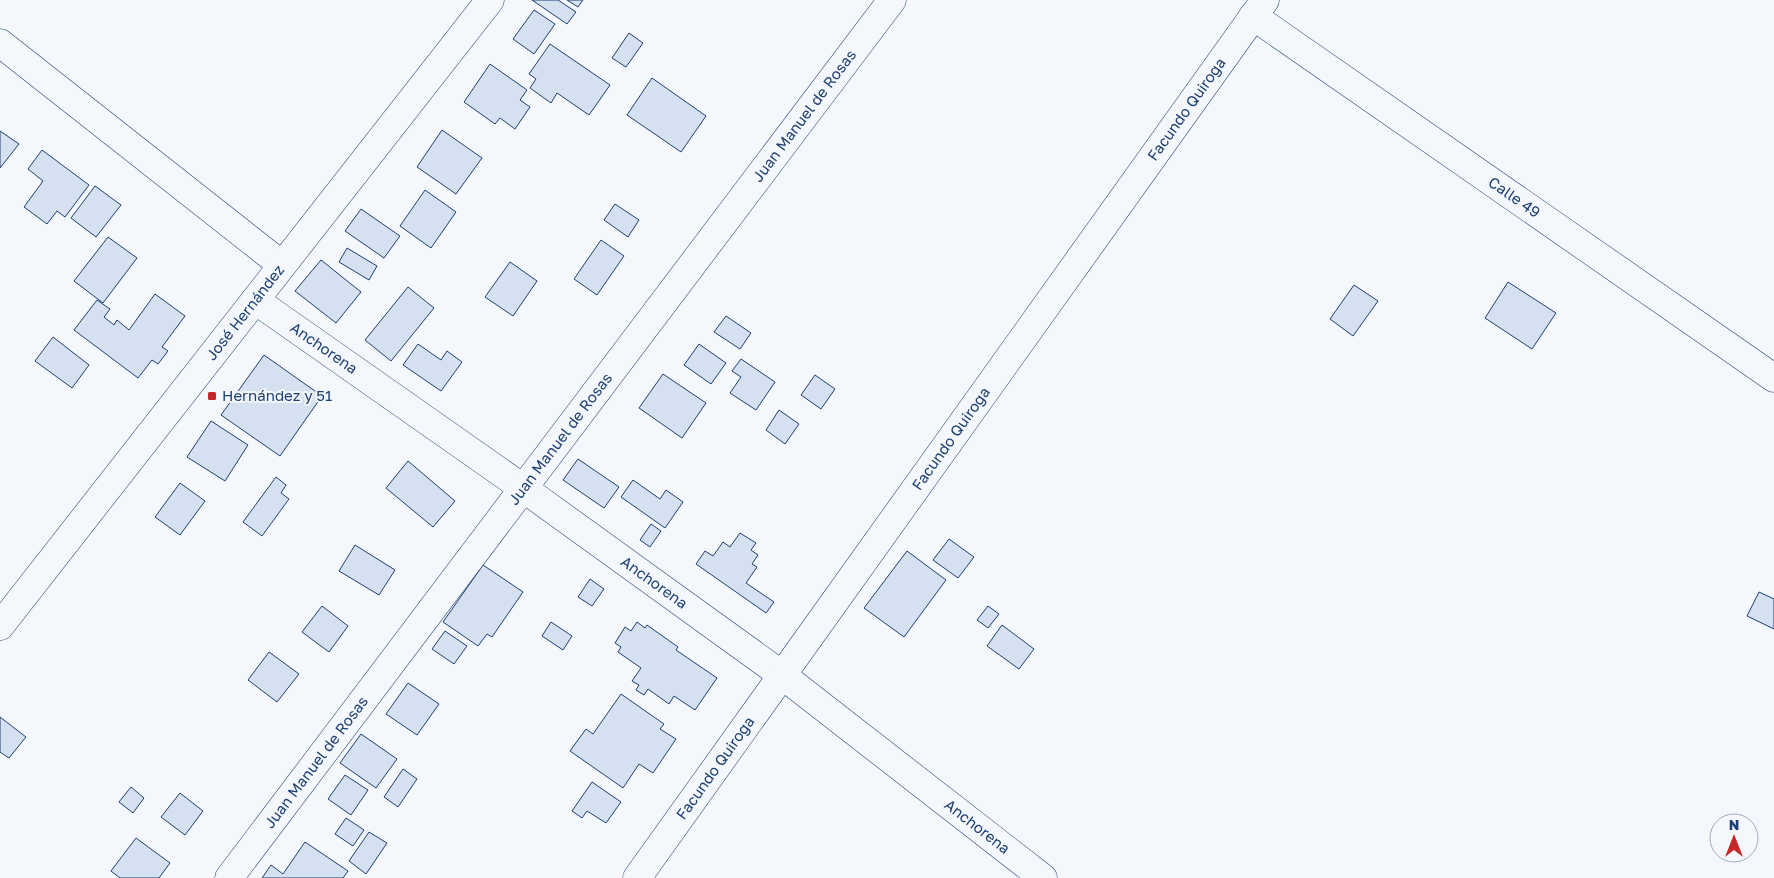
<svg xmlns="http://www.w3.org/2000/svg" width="1774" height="878" viewBox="0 0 1774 878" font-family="'Golos Text',sans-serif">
	<rect width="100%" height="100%" fill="#f4f7fb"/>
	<g fill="#d5e0f0" stroke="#1d3f73">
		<path d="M532,0H558L576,12L567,24Z"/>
		<path d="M567,0H583L578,7Z"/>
		<path d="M534,10L555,24L534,54L513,39Z"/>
		<path d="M629,33L643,43L626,67L612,58Z"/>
		<path d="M550,44L610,85L589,115L557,93L551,103L530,88L536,79L529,74Z"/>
		<path d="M490,64L527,90L520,100L530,107L515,129L500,118L495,124L464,102Z"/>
		<path d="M652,78L706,116L681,152L627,115Z"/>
		<path d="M442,130L482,158L456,194L417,167Z"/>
		<path d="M0,131L19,144L0,168Z"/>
		<path d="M42,150L89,185L65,217L57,211L47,224L24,207L43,181L28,169Z"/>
		<path d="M95,186L121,205L96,237L71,218Z"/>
		<path d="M425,190L456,212L431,248L400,226Z"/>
		<path d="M615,204L639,220L628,237L604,220Z"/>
		<path d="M361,209L400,236L384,258L345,231Z"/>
		<path d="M108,237L137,258L103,303L74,281Z"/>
		<path d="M601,240L624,256L597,295L574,279Z"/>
		<path d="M347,248L377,266L369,280L339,262Z"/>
		<path d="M321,260L361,292L336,323L295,291Z"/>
		<path d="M510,262L537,281L513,316L485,297Z"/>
		<path d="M1508,282L1556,313L1532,349L1485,318Z"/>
		<path d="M1354,285L1378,301L1353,336L1330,319Z"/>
		<path d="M408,287L434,308L391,361L365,340Z"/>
		<path d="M155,294L185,316L162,347L168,351L158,364L152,360L138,378L74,330L97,300L110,309L104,317L114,325L117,320L129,330Z"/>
		<path d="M726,316L751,333L740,349L714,332Z"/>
		<path d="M53,337L89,365L72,388L35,361Z"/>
		<path d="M418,344L441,360L447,351L462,362L441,391L403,365Z"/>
		<path d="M699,344L726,363L711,384L684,365Z"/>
		<path d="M264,355L322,396L280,456L221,415Z"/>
		<path d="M741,359L775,382L756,410L730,393L741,377L732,371Z"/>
		<path d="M663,374L706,403L682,438L639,408Z"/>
		<path d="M815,375L835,389L821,409L801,395Z"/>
		<path d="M779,410L799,424L785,444L766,430Z"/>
		<path d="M211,421L248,445L225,481L187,457Z"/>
		<path d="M578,459L619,487L604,508L563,480Z"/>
		<path d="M408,461L455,501L433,527L386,488Z"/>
		<path d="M276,477L286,485L281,493L289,499L262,536L243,522Z"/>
		<path d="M633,480L660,499L666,490L683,502L665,528L621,497Z"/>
		<path d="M180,483L205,501L180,535L155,517Z"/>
		<path d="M651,524L661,531L650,547L640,540Z"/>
		<path d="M740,533L756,543L751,550L758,555L752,564L757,567L746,583L774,602L766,613L696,564L705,551L713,556L723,542L730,547Z"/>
		<path d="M949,539L974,557L958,578L933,560Z"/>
		<path d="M355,545L395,570L379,595L339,571Z"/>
		<path d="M907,551L946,580L904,637L864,608Z"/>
		<path d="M483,565L523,592L492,637L487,634L478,646L443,622Z"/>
		<path d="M590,579L604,589L592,606L578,597Z"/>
		<path d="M1759,592L1774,599V629L1747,616Z"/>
		<path d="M322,606L348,626L329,652L302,632Z"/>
		<path d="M988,606L999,614L988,628L977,620Z"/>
		<path d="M551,622L572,636L563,650L542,636Z"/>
		<path d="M637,622L645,628L647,625L678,647L676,650L717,678L695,710L674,696L669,704L648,689L644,695L636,690L639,685L632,681L641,668L618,652L621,647L615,643L625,627L631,631Z"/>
		<path d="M1002,625L1034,649L1019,669L987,646Z"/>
		<path d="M445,631L467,646L454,664L432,649Z"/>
		<path d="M269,652L299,674L277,702L248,680Z"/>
		<path d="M408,683L439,704L417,735L386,714Z"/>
		<path d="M621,694L664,724L660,729L676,739L653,773L639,764L623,788L570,751L586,729L593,734Z"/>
		<path d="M0,717L26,737L9,758L0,752Z"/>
		<path d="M361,734L397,759L376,788L340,763Z"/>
		<path d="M403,769L417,779L398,807L384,797Z"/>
		<path d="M345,775L368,790L351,815L328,799Z"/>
		<path d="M592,782L621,802L606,823L587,811L582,818L572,811Z"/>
		<path d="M131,787L144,798L133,813L119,802Z"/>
		<path d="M180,793L203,811L185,835L161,817Z"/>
		<path d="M346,818L364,830L353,846L335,834Z"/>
		<path d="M369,832L387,843L366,874L349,861Z"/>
		<path d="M136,838L170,863L159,878H120L111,871Z"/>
		<path d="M305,842L348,871L343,878H262L271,865L283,874Z"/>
	</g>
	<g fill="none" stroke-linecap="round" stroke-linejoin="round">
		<g stroke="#1d3f73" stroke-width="29">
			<g id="minor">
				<path id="s1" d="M1253,16L1774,378"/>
				<path d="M0,43L282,265"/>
				<path id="s2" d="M255,300L523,488L782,675L1043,878"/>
				<path id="s3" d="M0,626L490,0"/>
				<path id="s4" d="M229,878L892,0"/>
				<path id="s5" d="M637,878L1265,0"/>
			</g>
		</g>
		<use href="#minor" stroke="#f4f7fb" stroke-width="28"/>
	</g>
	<rect fill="#c62828" stroke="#f4f7fb" stroke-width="2" x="207" y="391" width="10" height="10" rx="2.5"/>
	<g text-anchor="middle" stroke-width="4" stroke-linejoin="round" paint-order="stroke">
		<g font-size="15" fill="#1d3f73" stroke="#f4f7fb">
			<text dy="5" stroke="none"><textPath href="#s5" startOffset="945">Facundo Quiroga</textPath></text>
			<text dy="5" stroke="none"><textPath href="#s4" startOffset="955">Juan Manuel de Rosas</textPath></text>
			<text dy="5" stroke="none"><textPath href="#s1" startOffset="318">Calle 49</textPath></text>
			<text dy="5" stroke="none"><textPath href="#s3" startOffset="398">José Hernández</textPath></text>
			<text dy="5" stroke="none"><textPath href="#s2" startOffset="84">Anchorena</textPath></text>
			<text dy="5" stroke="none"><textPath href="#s4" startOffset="550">Juan Manuel de Rosas</textPath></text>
			<text dy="5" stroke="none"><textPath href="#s5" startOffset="540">Facundo Quiroga</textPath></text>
			<text dy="5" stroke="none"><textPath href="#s2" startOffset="489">Anchorena</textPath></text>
			<text dy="5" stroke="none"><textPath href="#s4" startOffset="145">Juan Manuel de Rosas</textPath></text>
			<text dy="5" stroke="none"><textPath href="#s5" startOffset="135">Facundo Quiroga</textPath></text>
			<text dy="5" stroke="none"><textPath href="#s2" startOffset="894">Anchorena</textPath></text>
		</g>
		<g font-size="15" fill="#1d3f73" stroke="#f4f7fb" text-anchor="start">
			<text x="222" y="401">Hernández y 51</text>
		</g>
	</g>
	<g transform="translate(1734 838)"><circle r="24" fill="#f4f7fb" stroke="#9eadc5"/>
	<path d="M0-4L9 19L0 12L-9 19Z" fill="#c62828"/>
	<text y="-8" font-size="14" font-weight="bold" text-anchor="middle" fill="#1d3f73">N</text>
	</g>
</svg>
